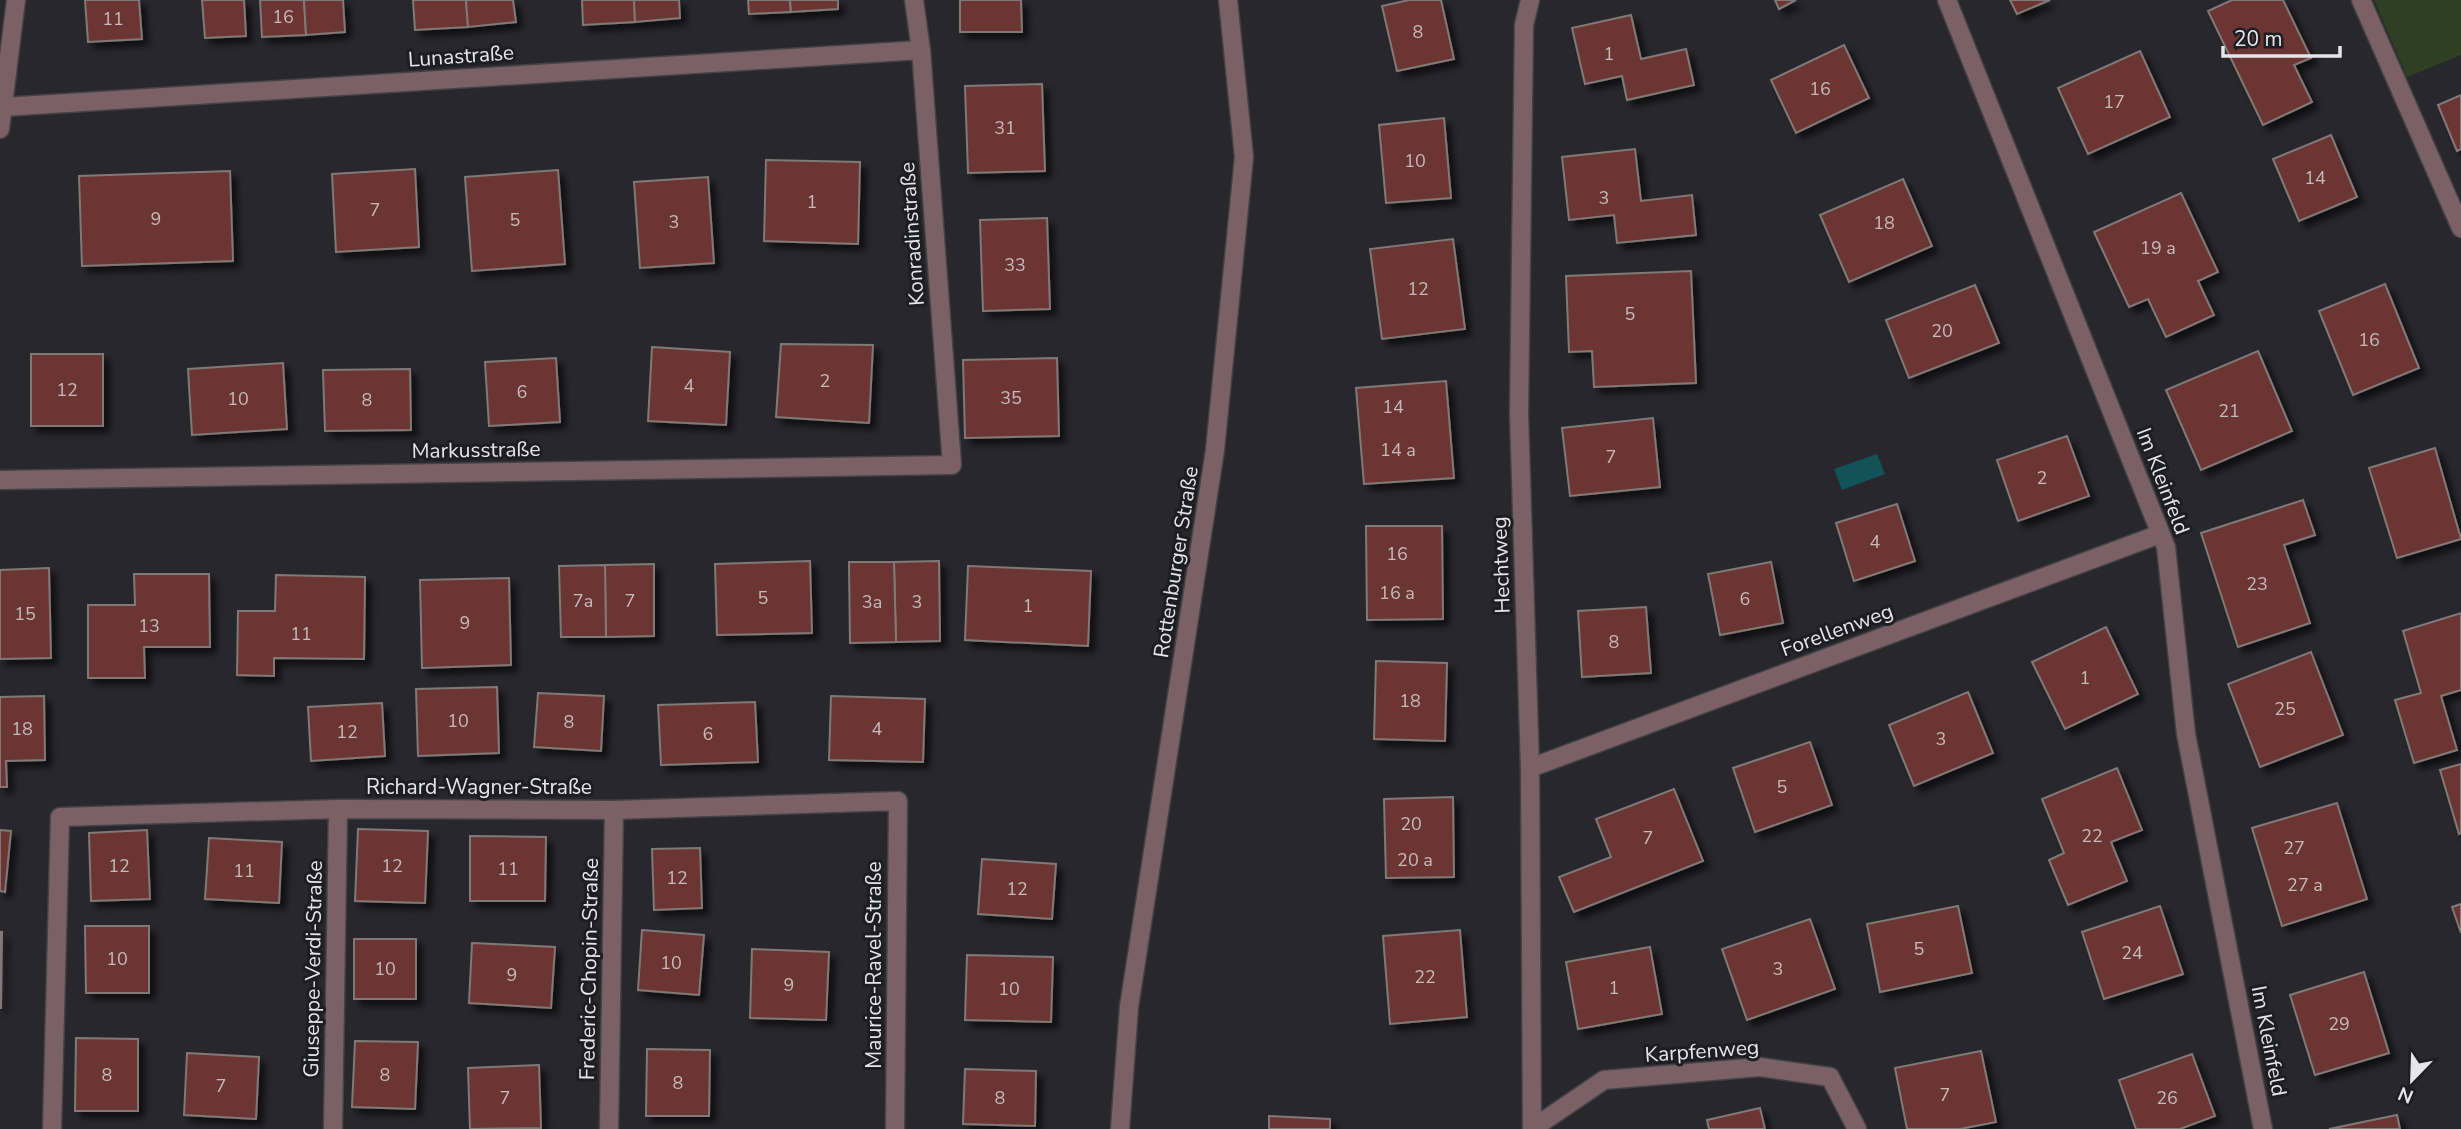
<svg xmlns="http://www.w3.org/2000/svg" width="2461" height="1129" viewBox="0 0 2461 1129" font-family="'Nunito Sans',sans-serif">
	<defs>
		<filter id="shadow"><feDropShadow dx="6" dy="6" stdDeviation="3.5" flood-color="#0009"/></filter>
	</defs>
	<rect width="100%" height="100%" fill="#27272d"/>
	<path fill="#2f3f22" d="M2374,0H2461V55L2407,77Z"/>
	<path fill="#115356" d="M1877,454L1885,474L1842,490L1834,469Z"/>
	<g fill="#6a3430" stroke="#817977" stroke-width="2" filter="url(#shadow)">
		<path d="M85,0H139L142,39L88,42Z"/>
		<path d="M202,0H244L246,36L205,38Z"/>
		<path d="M260,0H304L306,35L262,37Z"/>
		<path d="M304,0H343L345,32L306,35Z"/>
		<path d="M413,0H466L468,27L415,30Z"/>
		<path d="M466,0H513L516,22L468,27Z"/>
		<path d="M582,0H634L635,22L583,25Z"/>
		<path d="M634,0H679L680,18L635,22Z"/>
		<path d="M748,0H790L791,12L749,14Z"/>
		<path d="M790,0H838V9L791,12Z"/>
		<path d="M960,0H1021L1022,32H960Z"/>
		<path d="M1409,0H1441L1454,59L1397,71L1382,6Z"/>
		<path d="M1775,0H1796L1779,9Z"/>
		<path d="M2010,0H2050L2017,14Z"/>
		<path d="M2232,0H2283L2311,58L2294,65L2312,102L2263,125L2208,11Z"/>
		<path d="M1631,15L1641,59L1686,49L1694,85L1627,100L1622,76L1585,84L1572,28Z"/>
		<path d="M1844,45L1869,98L1796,133L1771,80Z"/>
		<path d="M2140,51L2170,117L2088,154L2058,88Z"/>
		<path d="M1042,84L1045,171L968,173L965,86Z"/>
		<path d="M2461,95V149L2457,151L2438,105Z"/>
		<path d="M1444,118L1451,198L1386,203L1379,125Z"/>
		<path d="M2331,135L2357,197L2299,221L2273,159Z"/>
		<path d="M1635,149L1641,201L1692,195L1696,235L1617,243L1614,215L1569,220L1562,157Z"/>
		<path d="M766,160L860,162L858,244L764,241Z"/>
		<path d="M415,169L419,247L336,252L332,174Z"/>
		<path d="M558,170L565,264L472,271L465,177Z"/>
		<path d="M230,171L233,261L82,266L79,176Z"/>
		<path d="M708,177L714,263L640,268L634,182Z"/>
		<path d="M1903,179L1932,246L1849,282L1820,215Z"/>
		<path d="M2181,193L2218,272L2198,281L2214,315L2166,337L2148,299L2129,307L2094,232Z"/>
		<path d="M1047,218L1050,309L983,311L980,220Z"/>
		<path d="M1453,239L1465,329L1382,339L1370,249Z"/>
		<path d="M1691,271L1696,383L1594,387L1592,351L1569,352L1566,276Z"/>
		<path d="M2385,284L2419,368L2353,395L2319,311Z"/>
		<path d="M1975,285L1999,343L1909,378L1886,320Z"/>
		<path d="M781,344L873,345L869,423L776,417Z"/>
		<path d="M652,347L730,352L726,425L648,421Z"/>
		<path d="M2258,351L2292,431L2201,470L2166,390Z"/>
		<rect x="31" y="354" width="72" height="72"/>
		<path d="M556,358L560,422L489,426L485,362Z"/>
		<path d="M1057,358L1059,436L965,438L963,360Z"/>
		<path d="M283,363L287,429L192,435L188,369Z"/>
		<path d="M410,369L411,430L325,431L323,370Z"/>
		<path d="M1446,381L1454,478L1364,484L1356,388Z"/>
		<path d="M1653,418L1660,487L1570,496L1562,428Z"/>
		<path d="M2067,436L2089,496L2018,521L1997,460Z"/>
		<path d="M2435,448L2461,539L2397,558L2369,468Z"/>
		<path d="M2303,500L2315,535L2284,545L2310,623L2238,647L2201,533Z"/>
		<path d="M1897,504L1915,561L1854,581L1836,523Z"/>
		<path d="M1366,526H1442L1443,619L1367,620Z"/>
		<path d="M810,561L812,633L717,635L715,564Z"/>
		<path d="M939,561L940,641L896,642L894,562Z"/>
		<path d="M849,562H894L896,642L850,643Z"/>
		<path d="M1771,562L1783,623L1720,635L1708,574Z"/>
		<path d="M654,564V636L606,637L605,565Z"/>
		<path d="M605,565L606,637H561L559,566Z"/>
		<path d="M968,566L1091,571L1088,646L965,640Z"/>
		<path d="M49,568L51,658L0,659V570Z"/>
		<path d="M134,574H209L210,647H144L145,678H88V605H135Z"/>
		<path d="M276,575L365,577L364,659L274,658V676L237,675L238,611H275Z"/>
		<path d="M509,578L511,665L422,668L420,580Z"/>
		<path d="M1646,607L1651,673L1582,677L1578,611Z"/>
		<path d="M2461,613V690L2441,696L2457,750L2414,763L2395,700L2421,693L2403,631Z"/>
		<path d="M2106,627L2138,694L2065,729L2032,662Z"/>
		<path d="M2311,652L2343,735L2260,767L2228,684Z"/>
		<path d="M1376,661L1447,663L1445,741L1374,739Z"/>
		<path d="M497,687L499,753L418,756L416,689Z"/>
		<path d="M1968,692L1993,753L1914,786L1889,725Z"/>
		<path d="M538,693L604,696L601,751L534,747Z"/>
		<path d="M44,696L45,760L6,761L7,787H0V697Z"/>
		<path d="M831,696L925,699L923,762L829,760Z"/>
		<path d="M755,702L758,762L661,765L658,705Z"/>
		<path d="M382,703L385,756L311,761L308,707Z"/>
		<path d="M1810,742L1832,805L1755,832L1733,768Z"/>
		<path d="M2461,764V833L2459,834L2440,770Z"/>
		<path d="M2117,768L2142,830L2111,842L2127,881L2068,905L2049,860L2064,853L2042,799Z"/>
		<path d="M1674,789L1703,861L1574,912L1559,877L1611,857L1596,819Z"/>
		<path d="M1453,797L1454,877L1386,878L1384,799Z"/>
		<path d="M2337,803L2367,899L2282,926L2252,828Z"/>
		<path d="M358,829L428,831L425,903L355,901Z"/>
		<path d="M0,830L11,831L5,892L0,891Z"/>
		<path d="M147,830L150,899L91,901L89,833Z"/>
		<path d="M470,836L546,837L545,901H470Z"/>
		<path d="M209,838L282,842L279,903L205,899Z"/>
		<path d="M700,848L702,908L654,910L652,849Z"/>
		<path d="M982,859L1056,864L1052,919L978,914Z"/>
		<path d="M2461,904V933L2452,907Z"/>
		<path d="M1958,906L1972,973L1880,992L1867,924Z"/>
		<path d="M2160,906L2183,974L2104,999L2082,932Z"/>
		<path d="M1810,919L1835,989L1747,1020L1722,949Z"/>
		<path d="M85,926H149V993H86Z"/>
		<path d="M642,930L704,935L699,995L638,990Z"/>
		<path d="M1460,930L1467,1017L1390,1024L1383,936Z"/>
		<path d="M0,932H2L1,1008H0Z"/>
		<rect x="354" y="939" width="62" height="60"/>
		<path d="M472,943L555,947L551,1008L469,1003Z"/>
		<path d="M1650,947L1662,1014L1578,1029L1566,962Z"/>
		<path d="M752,949L829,952L826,1020L750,1018Z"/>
		<path d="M967,955L1053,957L1051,1022L965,1020Z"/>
		<path d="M2364,972L2389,1053L2315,1075L2290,995Z"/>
		<path d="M76,1038L138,1039V1111H75Z"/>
		<path d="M355,1041L418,1042L415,1109L352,1107Z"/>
		<path d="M647,1049L710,1050L709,1116H646Z"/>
		<path d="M1981,1051L1996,1122L1960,1129H1907L1895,1068Z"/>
		<path d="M187,1053L259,1057L256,1119L184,1115Z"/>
		<path d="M2192,1054L2215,1116L2180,1129H2136L2119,1080Z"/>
		<path d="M539,1065L541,1128L470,1129L468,1068Z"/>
		<path d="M965,1069L1036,1071L1035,1126L963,1124Z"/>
		<path d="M1760,1108L1765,1129H1709L1707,1120Z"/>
		<path d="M2397,1115L2400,1129H2329Z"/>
		<path d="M1269,1116L1330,1119V1129H1269Z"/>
	</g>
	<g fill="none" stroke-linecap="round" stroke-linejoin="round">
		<g stroke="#424247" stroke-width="21">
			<g id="minor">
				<path d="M1530,0L1524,25L1519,414L1530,768L1532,1129"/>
				<path d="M1947,0L2166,547L2186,734L2263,1129"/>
				<path d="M2361,0L2461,228"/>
				<path d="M3,107L921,50"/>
				<path d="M0,129L16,0"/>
				<path d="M0,480L952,465L921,50L914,0"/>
				<path d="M1530,768L2160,534"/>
				<path d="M52,1129L60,817L338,809L614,810L898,801L895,1129"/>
				<path d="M333,1129L338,809"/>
				<path d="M609,1129L614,810"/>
				<path d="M1532,1129L1604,1080L1760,1067L1830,1077L1857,1129"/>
			</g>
		</g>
		<g stroke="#424247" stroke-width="21">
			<path id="tertiary" d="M1120,1129L1129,1007L1215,450L1244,157L1228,0"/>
		</g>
		<use href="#minor" stroke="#7b6165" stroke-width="18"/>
		<use href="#tertiary" stroke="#7b6165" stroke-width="18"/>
	</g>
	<g text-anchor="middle" stroke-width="6" stroke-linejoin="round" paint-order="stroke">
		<g font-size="18" fill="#c7babc">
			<text x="283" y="23">16</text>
			<text x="113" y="25">11</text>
			<text x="1418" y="38">8</text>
			<text x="1609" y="60">1</text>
			<text x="1820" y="95">16</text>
			<text x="2114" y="108">17</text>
			<text x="1005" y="134">31</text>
			<text x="1415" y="167">10</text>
			<text x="2315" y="184">14</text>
			<text x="1604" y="204">3</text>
			<text x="812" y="208">1</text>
			<text x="375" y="216">7</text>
			<text x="156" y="225">9</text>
			<text x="515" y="226">5</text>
			<text x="674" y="228">3</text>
			<text x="1884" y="229">18</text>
			<text x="2158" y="254">19 a</text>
			<text x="1015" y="271">33</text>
			<text x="1418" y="295">12</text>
			<text x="1630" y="320">5</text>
			<text x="1942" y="337">20</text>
			<text x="2369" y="346">16</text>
			<text x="825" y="387">2</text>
			<text x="689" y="392">4</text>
			<text x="67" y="396">12</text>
			<text x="522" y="398">6</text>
			<text x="1011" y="404">35</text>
			<text x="238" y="405">10</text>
			<text x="367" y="406">8</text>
			<text x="1393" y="413">14</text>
			<text x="2229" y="417">21</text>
			<text x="1398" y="456">14 a</text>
			<text x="1611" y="463">7</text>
			<text x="2042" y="484">2</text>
			<text x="1875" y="548">4</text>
			<text x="1397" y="560">16</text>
			<text x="2257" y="590">23</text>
			<text x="1397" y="599">16 a</text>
			<text x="763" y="604">5</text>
			<text x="1745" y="605">6</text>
			<text x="583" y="607">7a</text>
			<text x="630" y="607">7</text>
			<text x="872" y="608">3a</text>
			<text x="917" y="608">3</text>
			<text x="1028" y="612">1</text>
			<text x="25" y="620">15</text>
			<text x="465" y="629">9</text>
			<text x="149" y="632">13</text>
			<text x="301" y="640">11</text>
			<text x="1614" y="648">8</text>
			<text x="2085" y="684">1</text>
			<text x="1410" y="707">18</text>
			<text x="2285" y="715">25</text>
			<text x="458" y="727">10</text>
			<text x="569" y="728">8</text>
			<text x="22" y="735">18</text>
			<text x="877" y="735">4</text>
			<text x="347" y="738">12</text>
			<text x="708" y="740">6</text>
			<text x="1941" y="745">3</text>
			<text x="1782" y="793">5</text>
			<text x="1411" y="830">20</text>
			<text x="2092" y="842">22</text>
			<text x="1648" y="844">7</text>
			<text x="2294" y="854">27</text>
			<text x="1415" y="866">20 a</text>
			<text x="119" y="872">12</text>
			<text x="392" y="872">12</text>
			<text x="508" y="875">11</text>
			<text x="244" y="877">11</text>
			<text x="677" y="884">12</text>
			<text x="2305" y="891">27 a</text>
			<text x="1017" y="895">12</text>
			<text x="1919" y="955">5</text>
			<text x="2132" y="959">24</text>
			<text x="117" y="965">10</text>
			<text x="671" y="969">10</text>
			<text x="385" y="975">10</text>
			<text x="1778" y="975">3</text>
			<text x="512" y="981">9</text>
			<text x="1425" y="983">22</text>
			<text x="789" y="991">9</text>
			<text x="1614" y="994">1</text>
			<text x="1009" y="995">10</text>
			<text x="2339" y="1030">29</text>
			<text x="107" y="1081">8</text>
			<text x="385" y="1081">8</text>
			<text x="678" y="1089">8</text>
			<text x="221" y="1092">7</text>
			<text x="1945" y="1101">7</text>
			<text x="505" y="1104">7</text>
			<text x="1000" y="1104">8</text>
			<text x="2167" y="1104">26</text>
		</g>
		<g font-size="21" fill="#e6e6ea" stroke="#1d1e24">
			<text transform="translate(461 56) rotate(-4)" y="7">Lunastraße</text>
			<text transform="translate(912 234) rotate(-94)" y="7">Konradinstraße</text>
			<text transform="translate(476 450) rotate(-1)" y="7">Markusstraße</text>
			<text transform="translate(2163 481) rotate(69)" y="7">Im Kleinfeld</text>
			<text transform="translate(1176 562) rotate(-81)" y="7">Rottenburger Straße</text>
			<text transform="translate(1501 565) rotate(-92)" y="7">Hechtweg</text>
			<text transform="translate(1837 630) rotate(-20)" y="7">Forellenweg</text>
			<text x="479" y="794">Richard-Wagner-Straße</text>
			<text transform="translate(874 965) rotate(-90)" y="7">Maurice-Ravel-Straße</text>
			<text transform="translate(313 969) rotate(-89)" y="7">Giuseppe-Verdi-Straße</text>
			<text transform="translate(589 969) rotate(-89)" y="7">Frederic-Chopin-Straße</text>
			<text transform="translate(2269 1041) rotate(79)" y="7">Im Kleinfeld</text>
			<text transform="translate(1702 1051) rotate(-4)" y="7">Karpfenweg</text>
		</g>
	</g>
	<g transform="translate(2412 1080) rotate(203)" stroke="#1d1e24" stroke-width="5" paint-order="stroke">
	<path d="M0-5L12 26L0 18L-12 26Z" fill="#e6e6ea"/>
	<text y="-10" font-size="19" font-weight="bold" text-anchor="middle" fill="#e6e6ea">N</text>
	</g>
	<path d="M2223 46v10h117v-10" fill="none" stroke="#e6e6ea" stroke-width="3.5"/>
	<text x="2234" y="46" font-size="21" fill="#e6e6ea" stroke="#1d1e24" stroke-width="5" paint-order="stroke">20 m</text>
</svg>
